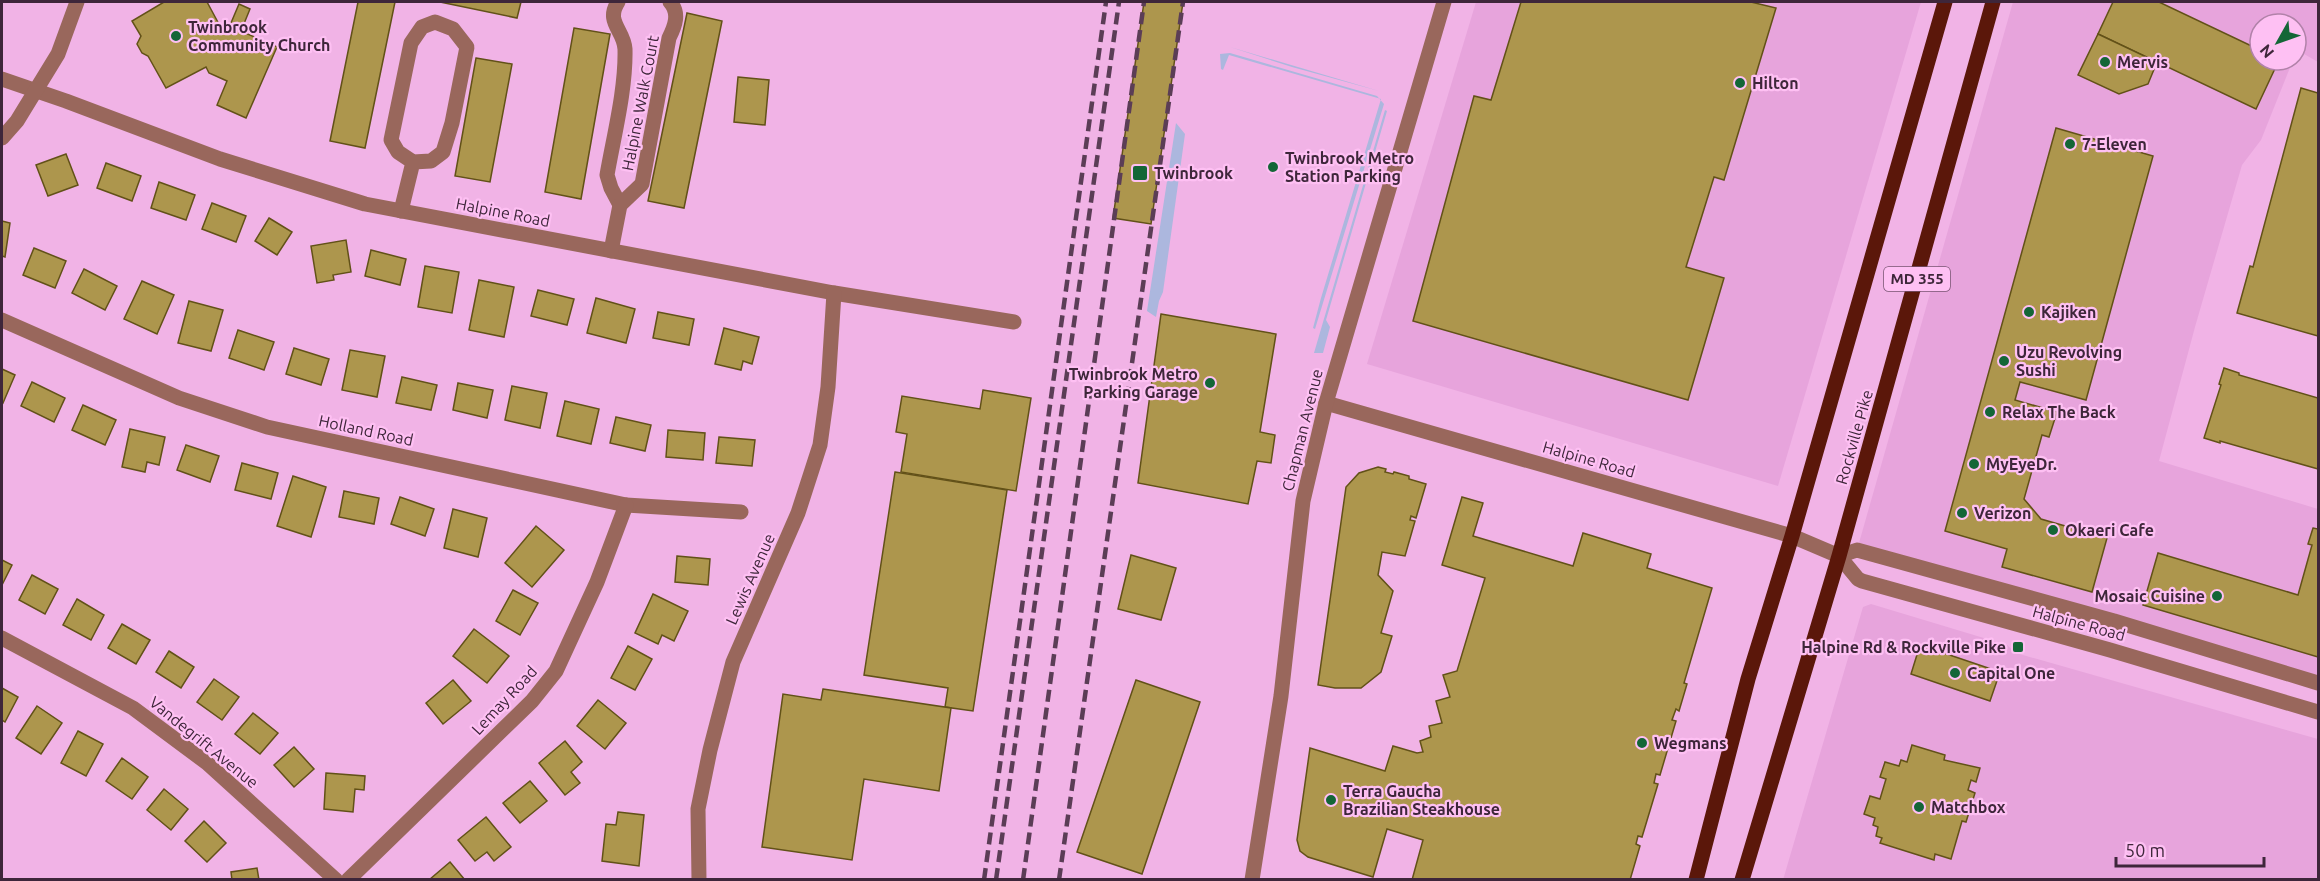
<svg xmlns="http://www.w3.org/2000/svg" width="2320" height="881" viewBox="0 0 2320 881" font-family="Ubuntu,sans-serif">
	<rect width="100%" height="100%" fill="#f1b3e6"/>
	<g fill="#e7a4dc">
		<path d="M1476,2H1921L1778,486L1367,364Z"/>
		<path d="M2013,2H2318V62L2297,50L2296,52V24H2260V60H2293L2261,140L2242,165L2195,327L2159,461L2318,509V683L1857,550Z"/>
		<path d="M1871,604L2007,645L2016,653L2318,739V879L1783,880L1863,607Z"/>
	</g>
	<g fill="#acb7de">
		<path d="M1230,47L1379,91L1292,67Z"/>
		<path d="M1230,53L1377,96L1384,104L1315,329L1313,328L1321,298L1381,99L1229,55L1223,70L1221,69L1220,54Z"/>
		<path d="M1385,110L1387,111L1326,320L1330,327L1323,353H1314Z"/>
		<path d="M1176,123L1185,134L1163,292L1159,301L1156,317L1147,311Z"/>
	</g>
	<g fill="#ad964d" stroke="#625118" stroke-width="1.5">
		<path d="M164,2H207L220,26L228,30L239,4L250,9L241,31L277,47L246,118L217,105L227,81L209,73L206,67L166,88L148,56L142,53L137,44L141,36L132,21Z"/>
		<path d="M358,2H395L365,148L330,141Z"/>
		<path d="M440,2H521L517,18Z"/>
		<path d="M1144,2H1183L1151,224L1113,218Z"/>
		<path d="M1521,2H1751L1776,8L1724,180L1714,177L1686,267L1724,278L1688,400L1413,321L1474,96L1491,100Z"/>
		<path d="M2113,2H2159L2260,50V60H2279L2256,109L2098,34Z"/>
		<path d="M687,13L722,21L684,208L648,201Z"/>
		<path d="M574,28L610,34L581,199L545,192Z"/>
		<path d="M2098,34L2157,62L2148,84L2119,94L2078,75Z"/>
		<path d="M476,58L512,64L490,182L455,176Z"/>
		<path d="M738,77L769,80L765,125L734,122Z"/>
		<path d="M2301,88L2318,93V336L2237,313L2250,266L2253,267Z"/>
		<path d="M2056,128L2153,156L2086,400L2020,382L2015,400L2057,412L2049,437L2042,435L2024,499L2041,519L2107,538L2092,592L2002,567L2007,549L1945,531Z"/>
		<path d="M66,154L78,185L48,196L36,165Z"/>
		<path d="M106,163L141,176L132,201L97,188Z"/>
		<path d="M159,182L195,195L186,220L151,208Z"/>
		<path d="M212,203L246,216L236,242L202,229Z"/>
		<path d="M269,218L292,232L277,255L255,241Z"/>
		<path d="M2,221L10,223L5,257L2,256Z"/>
		<path d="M346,240L351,272L333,275L334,280L317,283L311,246Z"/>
		<path d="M34,248L66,261L55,288L23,275Z"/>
		<path d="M371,250L406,259L400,285L365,276Z"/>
		<path d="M425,266L459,272L452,313L418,307Z"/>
		<path d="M84,269L117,286L105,310L72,293Z"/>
		<path d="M479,280L514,287L504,337L469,330Z"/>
		<path d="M142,281L174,295L157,334L124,319Z"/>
		<path d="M538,290L574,299L567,325L531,316Z"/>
		<path d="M596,298L635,309L626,343L587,333Z"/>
		<path d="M189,301L223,310L211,351L178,343Z"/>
		<path d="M658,312L694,319L689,345L653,338Z"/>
		<path d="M1161,314L1276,334L1260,432L1275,435L1271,463L1257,461L1248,504L1138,483Z"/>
		<path d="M724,328L759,337L752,364L743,361L741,370L715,364Z"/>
		<path d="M238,330L274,342L264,370L229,358Z"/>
		<path d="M294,348L329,359L321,385L286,374Z"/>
		<path d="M350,350L385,356L377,397L342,390Z"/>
		<path d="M2224,368L2239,373V375L2318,398V469L2220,441V443L2204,438L2221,385L2219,384Z"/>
		<path d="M2,369L15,375L3,403L2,402Z"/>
		<path d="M402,377L437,385L431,410L396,403Z"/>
		<path d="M32,382L65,398L54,422L21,406Z"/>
		<path d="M458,383L493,390L487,418L453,410Z"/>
		<path d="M512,386L547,393L540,428L505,420Z"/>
		<path d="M983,390L1031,398L1016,491L901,472L907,434L896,432L902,396L980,409Z"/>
		<path d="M565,401L599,409L591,444L557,436Z"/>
		<path d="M83,405L116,420L105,445L72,430Z"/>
		<path d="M616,417L651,425L645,451L610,443Z"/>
		<path d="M130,429L165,437L159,465L147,462L145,472L122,467Z"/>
		<path d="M668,430L705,433L703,460L666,457Z"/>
		<path d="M719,437L755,440L752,466L716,463Z"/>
		<path d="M186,445L219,456L210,482L177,470Z"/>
		<path d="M242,463L278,473L271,499L235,490Z"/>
		<path d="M1378,467L1386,469L1385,472L1393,474L1394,472L1409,476V479L1426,484L1416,518L1411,516L1410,520L1415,521L1405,556L1382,552L1378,575L1393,591L1381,633L1392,636L1381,672L1361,688H1335L1318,685L1346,487L1359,473Z"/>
		<path d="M895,472L1007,490L973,711L945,707L948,688L864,675Z"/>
		<path d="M293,476L326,487L311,537L277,526Z"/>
		<path d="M344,491L379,498L374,524L339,517Z"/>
		<path d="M400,497L434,509L425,536L391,524Z"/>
		<path d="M1462,497L1483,503L1473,536L1573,566L1583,533L1651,554L1647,568L1712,588L1684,683L1687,684L1679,711L1676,709L1672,720L1676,721L1660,775L1656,774L1654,783L1658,784L1642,837L1638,836L1636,844L1640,846L1630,880H1412L1423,840L1387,829L1373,877L1308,857L1300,851L1297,840L1310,748L1385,771L1393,746L1417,753L1423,752L1420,741L1431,737L1429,726L1442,723L1436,701L1450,697L1443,675L1457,671L1485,578L1442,565Z"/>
		<path d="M453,509L487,518L478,557L444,548Z"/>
		<path d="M536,526L564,550L532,587L505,563Z"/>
		<path d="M2313,528L2318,529V657L2143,605L2158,553L2298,595L2312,545L2308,544Z"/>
		<path d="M1131,555L1176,568L1161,620L1118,609Z"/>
		<path d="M677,556L710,559L708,585L675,582Z"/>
		<path d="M2,560L12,565L2,585Z"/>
		<path d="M32,575L58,589L45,614L19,600Z"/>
		<path d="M513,590L538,603L520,635L496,621Z"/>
		<path d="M653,594L688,611L674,641L662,635L658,644L635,633Z"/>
		<path d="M77,599L104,615L91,640L63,625Z"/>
		<path d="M122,624L150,640L136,664L108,648Z"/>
		<path d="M474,629L509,656L487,683L453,656Z"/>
		<path d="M1920,645L2000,672L1990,701L1911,674Z"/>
		<path d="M628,646L652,659L635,690L611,678Z"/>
		<path d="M169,651L194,667L181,688L156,672Z"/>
		<path d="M214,679L239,697L222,720L197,702Z"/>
		<path d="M453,680L471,701L443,724L426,703Z"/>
		<path d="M1136,680L1200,702L1142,874L1077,852Z"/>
		<path d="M2,688L18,697L5,722L2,720Z"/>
		<path d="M823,689L951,708L939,791L864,779L852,860L762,847L783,694L821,700Z"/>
		<path d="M598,700L626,723L605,749L577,726Z"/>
		<path d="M37,706L62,723L41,754L16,738Z"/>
		<path d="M253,713L278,733L260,754L235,734Z"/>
		<path d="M78,731L103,744L86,776L61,763Z"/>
		<path d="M565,741L582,762L571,772L580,783L565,795L539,763Z"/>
		<path d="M1912,745L1945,755L1944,760L1980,768L1976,782L1971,780L1968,790L1975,793L1966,822L1962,821L1951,859L1935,854L1934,860L1880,843L1882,838L1876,836L1878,827L1873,825L1875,818L1864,814L1870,796L1880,799L1886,779L1880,777L1885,762L1899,766L1901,760L1907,762Z"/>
		<path d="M294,747L314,769L294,787L274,765Z"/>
		<path d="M122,758L148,777L132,799L106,781Z"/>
		<path d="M326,773L365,776L364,790L355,789L353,812L324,809Z"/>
		<path d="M530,781L547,801L520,823L503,803Z"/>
		<path d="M164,789L188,809L171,830L147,810Z"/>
		<path d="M618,812L644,815L639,866L602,861L606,824L616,825Z"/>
		<path d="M486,817L511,847L494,861L487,852L475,861L458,840Z"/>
		<path d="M204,821L226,843L207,862L185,841Z"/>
		<path d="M450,862L465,880H429Z"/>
		<path d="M257,868L259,880H232L231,872Z"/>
	</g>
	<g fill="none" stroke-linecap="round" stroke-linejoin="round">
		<g stroke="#99675c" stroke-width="15">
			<path d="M618,2C605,22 624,30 625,49C626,89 614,135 607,175L611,188L620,205"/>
			<path d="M2,79L66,101L220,159L365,204L834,293L1014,322"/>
			<path d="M2,138L17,121L58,54L77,2"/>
			<path d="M401,211L413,162L431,161L443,152L452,123L467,47L453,29L435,22L422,27L411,43L391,140L398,152L413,162"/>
			<path d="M611,251L620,205L642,184L669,38C675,26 680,13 670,2"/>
			<path d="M2,320L179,398L267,427L626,505L741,512"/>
			<path d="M1326,403L1792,536L1839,556L1858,579L1862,581L2110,650L2318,712"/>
			<path d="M1839,556L1857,550L2114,621L2318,683"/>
			<path d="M2,638L133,708L207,763L336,880"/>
			<path d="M348,880L532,701L556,671L597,582L626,505"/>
			<path d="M699,880L698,809L710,750L733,662L798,513L820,445L828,387L834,293"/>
			<path d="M1252,880L1281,696L1303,501L1326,403L1444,2"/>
		</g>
		<g stroke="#5b170a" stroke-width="15">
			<path d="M1696,880L1748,679L1792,536L1945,2"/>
			<path d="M1742,880L1839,556L1993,2"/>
		</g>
		<g stroke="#5b3d56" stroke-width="4.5" stroke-dasharray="12 6" stroke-linecap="butt">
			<path d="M984,880L1106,2"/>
			<path d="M996,880L1119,2"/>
			<path d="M1023,880L1144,2"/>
			<path d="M1059,880L1183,2"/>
		</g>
	</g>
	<g fill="#146637" stroke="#fec0f3" stroke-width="2">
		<circle cx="176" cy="36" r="6"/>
		<circle cx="2105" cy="62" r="6"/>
		<circle cx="1740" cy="83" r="6"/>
		<circle cx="2070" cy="144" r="6"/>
		<circle cx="1273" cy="167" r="6"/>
		<rect x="1132" y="165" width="16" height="16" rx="3"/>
		<circle cx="2029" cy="312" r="6"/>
		<circle cx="2004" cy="361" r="6"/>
		<circle cx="1210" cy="383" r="6"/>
		<circle cx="1990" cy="412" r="6"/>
		<circle cx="1974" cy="464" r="6"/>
		<circle cx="1962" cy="513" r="6"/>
		<circle cx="2053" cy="530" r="6"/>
		<circle cx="2217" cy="596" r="6"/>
		<rect x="2012" y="641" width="12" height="12" rx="3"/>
		<circle cx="1955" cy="673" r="6"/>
		<circle cx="1642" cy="743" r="6"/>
		<circle cx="1331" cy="800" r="6"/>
		<circle cx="1919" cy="807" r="6"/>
	</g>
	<g text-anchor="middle" stroke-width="4.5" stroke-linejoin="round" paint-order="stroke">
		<rect fill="#fec0f3" stroke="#785472" stroke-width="1.5" x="1884" y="267" width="66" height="24" rx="4.5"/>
		<g font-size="15" font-weight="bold" fill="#3e263a">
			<text x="1917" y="284">MD 355</text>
		</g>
		<g font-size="16" font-weight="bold" fill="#3e263a" stroke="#fec0f3" text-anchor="start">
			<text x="188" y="33">Twinbrook<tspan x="188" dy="18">Community Church</tspan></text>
			<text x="2117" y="68">Mervis</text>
			<text x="1752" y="89">Hilton</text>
			<text x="2082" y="150">7-Eleven</text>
			<text x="1285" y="164">Twinbrook Metro<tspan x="1285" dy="18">Station Parking</tspan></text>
			<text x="1154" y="179">Twinbrook</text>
			<text x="2041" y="318">Kajiken</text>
			<text x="2016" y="358">Uzu Revolving<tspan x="2016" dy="18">Sushi</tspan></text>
			<text x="1198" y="380" text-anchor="end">Twinbrook Metro<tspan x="1198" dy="18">Parking Garage</tspan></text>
			<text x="2002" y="418">Relax The Back</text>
			<text x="1986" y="470">MyEyeDr.</text>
			<text x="1974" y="519">Verizon</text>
			<text x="2065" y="536">Okaeri Cafe</text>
			<text x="2205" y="602" text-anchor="end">Mosaic Cuisine</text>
			<text x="2006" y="653" text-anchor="end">Halpine Rd &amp; Rockville Pike</text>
			<text x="1967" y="679">Capital One</text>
			<text x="1654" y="749">Wegmans</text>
			<text x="1343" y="797">Terra Gaucha<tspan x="1343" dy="18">Brazilian Steakhouse</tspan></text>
			<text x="1931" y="813">Matchbox</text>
		</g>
		<g font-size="16" fill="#3e263a" stroke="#fec0f3">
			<text transform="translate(640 103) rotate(-79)" y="6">Halpine Walk Court</text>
			<text transform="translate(503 212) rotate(11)" y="6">Halpine Road</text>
			<text transform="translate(366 430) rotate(12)" y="6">Holland Road</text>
			<text transform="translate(1302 430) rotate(-76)" y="6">Chapman Avenue</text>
			<text transform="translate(1854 437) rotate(-74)" y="6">Rockville Pike</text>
			<text transform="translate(1589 459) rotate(16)" y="6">Halpine Road</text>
			<text transform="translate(750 579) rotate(-66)" y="6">Lewis Avenue</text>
			<text transform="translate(2079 623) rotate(15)" y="6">Halpine Road</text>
			<text transform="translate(504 700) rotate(-47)" y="6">Lemay Road</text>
			<text transform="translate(204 742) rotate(39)" y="6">Vandegrift Avenue</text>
		</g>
	</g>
	<rect width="2320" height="881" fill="none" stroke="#3e263a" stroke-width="6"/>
	<g transform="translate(2278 42) rotate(230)"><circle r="28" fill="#fec0f3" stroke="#b182a9" stroke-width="1.5"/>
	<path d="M0-4.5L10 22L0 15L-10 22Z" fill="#146637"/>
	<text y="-9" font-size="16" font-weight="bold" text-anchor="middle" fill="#3e263a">N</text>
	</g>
	<path d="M2116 857v9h148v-9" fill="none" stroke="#3e263a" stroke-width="3"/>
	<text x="2125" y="857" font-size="18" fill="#3e263a" stroke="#fec0f3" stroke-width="4.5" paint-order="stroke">50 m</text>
</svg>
